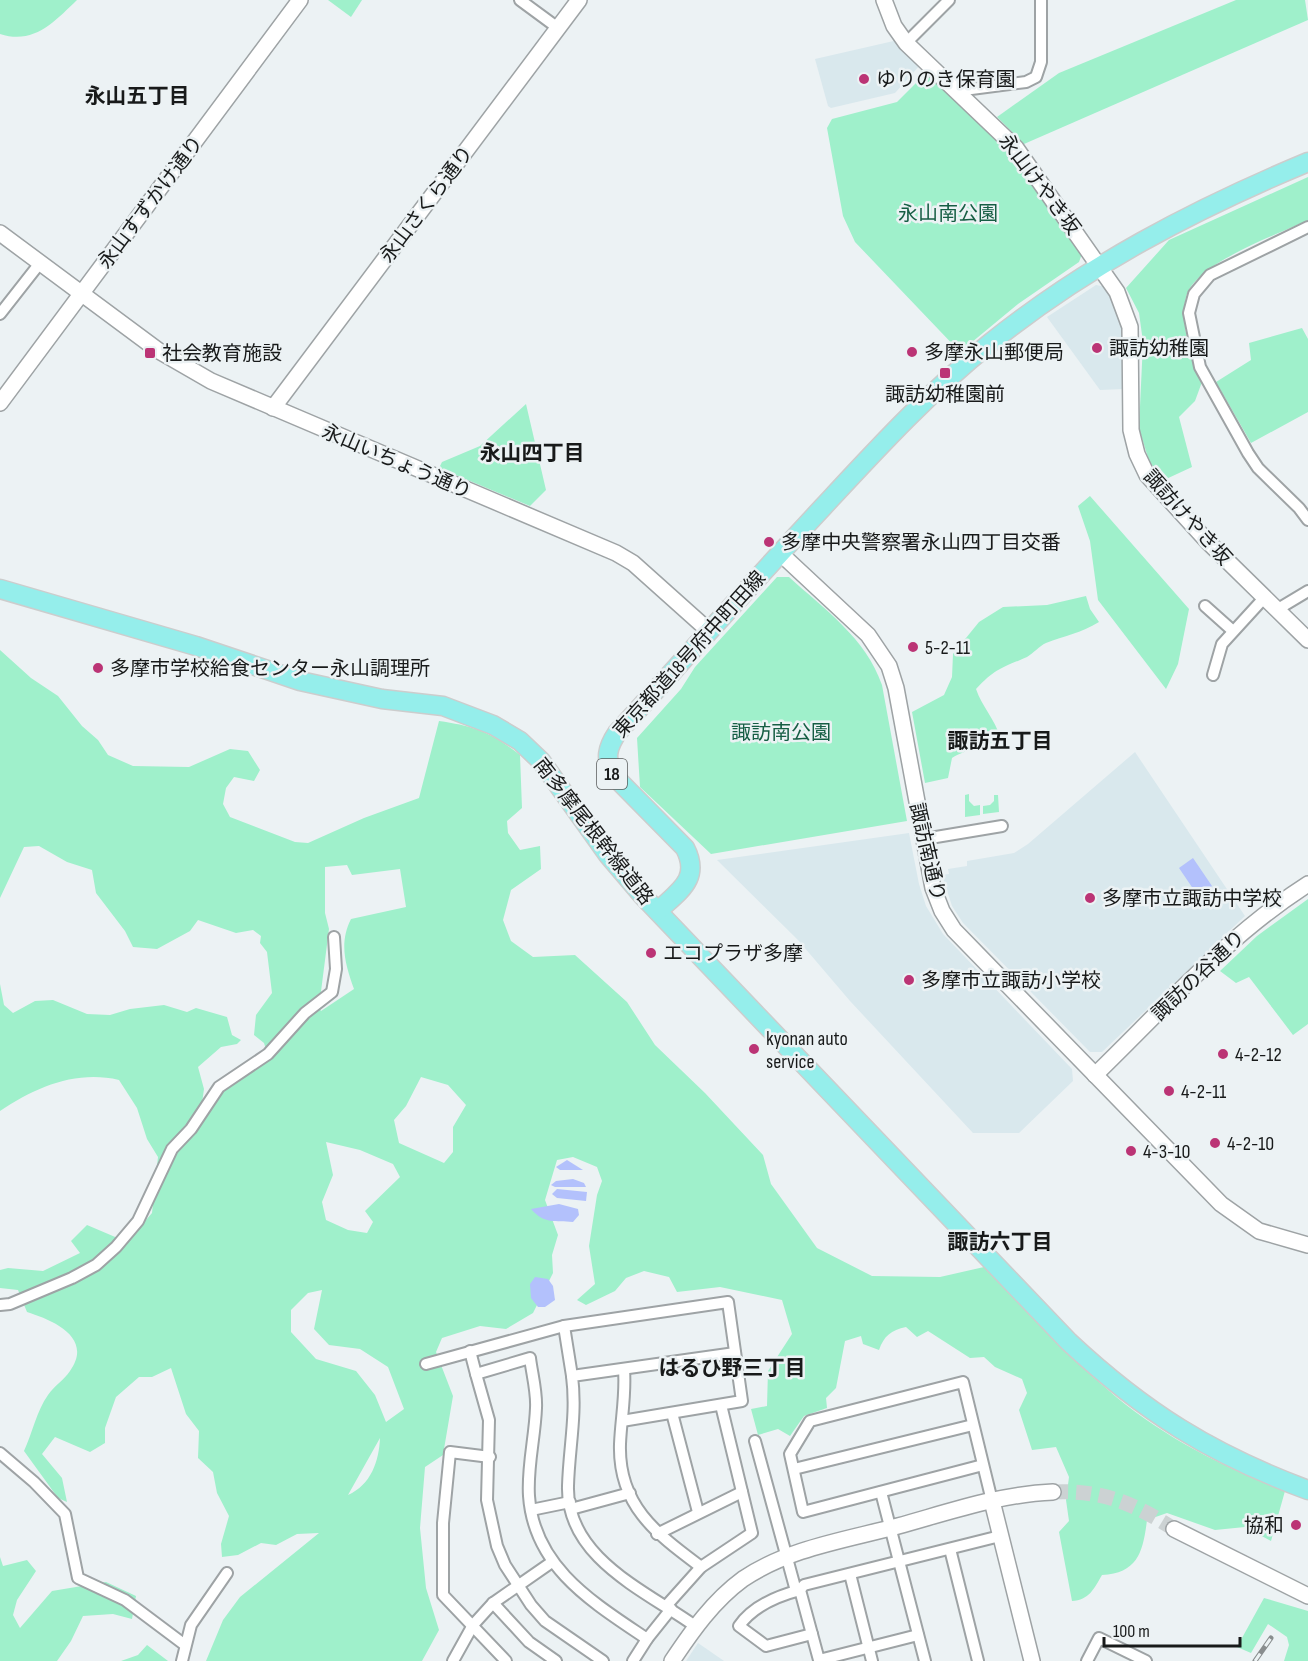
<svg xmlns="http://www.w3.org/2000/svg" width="1308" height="1661" viewBox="0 0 1308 1661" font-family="'Sofia Sans Condensed','Noto Sans JP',sans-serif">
	<rect width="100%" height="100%" fill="#ecf2f4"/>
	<g fill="#d9e8ed">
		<path d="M898,40L920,65L895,93L831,108L828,106L815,59Z"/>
		<path d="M1096,285L1106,287L1122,319L1124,389L1100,390L1047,317Z"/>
		<path d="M1135,752L1245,916L1102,1052H1090L963,923L952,906L942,875L949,874L948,869L967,866V861L1014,853L1028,844Z"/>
		<path d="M909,833L919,884L926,906L943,934L1072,1069L1073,1081L1019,1133H973L850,1001L798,940L717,860Z"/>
		<path d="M698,1643L724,1661H686Z"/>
	</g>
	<g fill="#9ff0cb" fill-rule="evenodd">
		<path d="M0,0H77C54,22 34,45 0,34Z"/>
		<path d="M328,0H362L351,17Z"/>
		<path d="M1236,0H1305L1308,20L1024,144L997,117L1059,73Z"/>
		<path d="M929,70L999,138L1083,251L1079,262L1018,304L960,352L855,242L843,216L827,128L832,119L897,102Z"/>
		<path d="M1308,177V220C1277,235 1195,263 1186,297C1179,325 1192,357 1202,382L1195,401L1179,417L1192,467L1164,480L1149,461L1139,428L1143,342L1139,313L1126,288L1169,240Z"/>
		<path d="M1302,328L1308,339V412L1251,443L1216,382L1251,360L1249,343Z"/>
		<path d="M526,404L546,490L530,506L439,468L442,462L480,446Z"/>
		<path d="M1090,496L1189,609L1178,664L1166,689L1098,600L1090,541L1078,506Z"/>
		<path d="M777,577H789C824,609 866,638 882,685L907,821L711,854L640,787L637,738L681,689L695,667Z"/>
		<path d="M1086,596L1090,609L1099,622C1081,633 1064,636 1046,643C1039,646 1034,653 1027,657C1002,668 996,668 976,689C982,707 995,719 1000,737C986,749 967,748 952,758L948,778L925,783L912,712L944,695L952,677L953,654L979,622L1003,607L1047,605Z"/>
		<path d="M0,650L31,678L58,696L82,726L98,740L108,755L133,766L189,767L230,749L248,751L260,770L254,781L234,777L226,788L223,804L230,817L295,842L308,843L364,818L419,798L439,721C474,726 491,732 520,755L522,808L507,821L508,833L520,850L540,846L541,869L511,890L503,920L511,941L533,957L575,955L627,1002L655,1045L705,1093L763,1155L771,1184L817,1248L872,1276L940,1277L984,1267C1024,1308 1063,1352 1107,1389C1159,1435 1221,1466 1285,1491L1271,1541L1245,1527L1215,1530L1167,1513L1147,1520C1143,1552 1138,1573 1102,1575C1094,1589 1089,1600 1072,1601L1059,1532L1069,1521L1066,1500L1069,1477L1056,1447L1032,1450L1019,1410L1027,1393L1022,1379L995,1367L984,1357L970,1358L928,1331L917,1337L906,1327C891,1330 884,1336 879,1350L863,1344L861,1336L845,1341L836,1388L826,1398L827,1408L804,1416L790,1436L778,1429L758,1435L751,1409L767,1406L768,1371L792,1334L782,1300L720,1287L677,1292L669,1277L644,1271L626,1278L615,1291L586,1305L577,1300L595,1284L589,1246L597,1195L602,1181L597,1167L573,1157L557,1160L545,1200L558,1235L552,1255L553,1273L533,1313L506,1329L480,1326L442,1338L436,1352L453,1396L443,1455L425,1467L420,1528L426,1588L439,1630L422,1661H206L223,1620L240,1597L319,1533L297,1534L276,1545L261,1543L238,1555L222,1557L221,1544L229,1516L217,1493L213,1472L198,1458L199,1431L186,1414L171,1368L152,1377H139L116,1397L105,1428V1443L90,1452L55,1437L42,1454L62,1478L67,1502L58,1498L24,1451C32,1434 37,1410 48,1395C54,1386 64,1380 70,1371C94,1337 52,1320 27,1312L18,1290L0,1288V1270L8,1268L43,1271L80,1253L71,1241L87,1225L127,1242L152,1213L158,1157L147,1139L137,1108L119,1080C76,1070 36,1087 0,1111V984L4,1005L13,1013L35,1001L53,1000L87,1014L110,1015L130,1009L164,1005L187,1012L196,1008L227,1017L232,1035L241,1040L237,1044L221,1047L198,1067L204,1089L202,1103L210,1108L229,1081L269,1059L264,1043L254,1035L256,1015L272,993L267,952L260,943L261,936L253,930L236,933L198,920L190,931L157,949L133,947L125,931L96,893L92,870L67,862L39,846L24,847L0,898ZM347,865L352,875L400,869L406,907L351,919C339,943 345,964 354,989L321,1011L319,1007L329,929L325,913V867ZM421,1077L448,1085L466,1105L453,1127V1152L444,1163L399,1143L394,1120L406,1106ZM326,1142L360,1150L393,1164L400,1177L365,1211L373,1222L367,1233L348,1230L326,1220L322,1202L333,1175ZM322,1290L314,1329L329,1345L360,1349L388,1367L404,1409L386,1422L375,1395L356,1371L316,1359L291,1332V1310L308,1293ZM380,1438C379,1461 371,1485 348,1495Z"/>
		<path d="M969,794V801L974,806L980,805V815L965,817V795Z"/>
		<path d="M994,795H998L999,812L983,814V806L990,805L994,801Z"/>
		<path d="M1308,899V1024L1293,1035L1249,977L1236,983L1220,971L1257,936Z"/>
		<path d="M0,1557L3,1566L27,1560L36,1571L17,1600L13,1615L20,1628L52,1591L106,1582L136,1596L132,1619L113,1614L83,1616L71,1641L57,1661H0Z"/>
		<path d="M1264,1598L1308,1611V1661H1284L1289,1645L1287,1637L1268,1624L1251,1653L1237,1647Z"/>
		<path d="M147,1645L168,1661H121L138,1655Z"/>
	</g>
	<g fill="#b3c1fc">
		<path d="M1193,858L1212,886L1198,896L1179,868Z"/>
		<path d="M567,1160L583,1170H560L556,1167Z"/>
		<path d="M573,1179L584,1183L586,1187H555L551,1185L556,1181Z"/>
		<path d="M557,1189L587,1192L586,1201L557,1198L552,1194Z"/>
		<path d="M559,1204L578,1209L579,1215L573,1222C555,1220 545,1225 531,1209Z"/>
		<path d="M535,1277L548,1279L553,1286L555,1300L545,1307H538L531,1298L530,1284Z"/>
	</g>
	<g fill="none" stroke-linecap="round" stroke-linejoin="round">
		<path stroke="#ccd2d3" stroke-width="15" stroke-dasharray="15 8" stroke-linecap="butt" d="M1053,1492C1103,1490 1133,1503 1174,1529"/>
		<g stroke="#9ea3a5" stroke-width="14">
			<g id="street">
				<path d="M520,0L558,28"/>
				<path d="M906,43L949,0"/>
				<path d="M956,91L1026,82L1036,77L1041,62V0"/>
				<path d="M1308,227L1210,275L1194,294L1189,313L1200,367L1248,453L1258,468L1299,508L1308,520"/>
				<path d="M0,314L40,263"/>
				<path d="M1205,606L1233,631"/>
				<path d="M1278,609L1308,591"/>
				<path d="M1213,675L1222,644L1264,598"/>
				<path d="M924,839L1002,826"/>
				<path d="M0,1305L10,1304L72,1278L96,1265L116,1247L138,1221L172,1149L191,1129L219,1087L268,1054L305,1013L332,992L336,969L334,937"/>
				<path d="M564,1326L572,1376"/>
				<path d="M470,1351L476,1374"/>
				<path d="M426,1364L564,1326L728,1302L742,1401L622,1421"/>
				<path d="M624,1370C626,1395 621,1419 620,1444C618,1506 657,1534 701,1567"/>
				<path d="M672,1413L698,1512"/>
				<path d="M755,1441L796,1591"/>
				<path d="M0,1453L34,1482L65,1514L78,1578L125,1600L185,1645"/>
				<path d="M490,1457L450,1452L443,1523V1595L506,1661"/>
				<path d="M983,1465L803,1512L790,1454L810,1421L963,1382L992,1501"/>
				<path d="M794,1469L973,1425"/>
				<path d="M881,1492L925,1661"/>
				<path d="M571,1509L630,1493"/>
				<path d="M531,1510L570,1502"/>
				<path d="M657,1534L742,1492"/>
				<path d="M950,1549L978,1661"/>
				<path d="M850,1574L872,1661"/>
				<path d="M800,1590C777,1596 753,1606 739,1626L766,1646L812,1634"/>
				<path d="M493,1603L529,1642L556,1661"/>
				<path d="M667,1605L701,1567L752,1533L721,1405"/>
				<path d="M695,1626C646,1591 566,1558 568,1486C569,1448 577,1414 572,1376L735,1353"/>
				<path d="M918,1635L819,1660L800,1590L804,1585L1000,1536"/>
				<path d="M647,1639L671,1609"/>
				<path d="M182,1661L191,1625L227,1573"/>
				<path d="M453,1661L473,1625L493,1603L552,1562"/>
				<path d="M603,1661L545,1621L531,1605L505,1565L497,1546L487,1500L489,1420L476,1374L530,1358C532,1374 537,1392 536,1408C535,1437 527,1467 529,1496C534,1568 594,1603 647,1639L633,1661"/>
				<path d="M1087,1661L1099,1638L1146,1661"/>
			</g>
		</g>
		<g stroke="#9ea3a5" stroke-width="18">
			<g id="secondary">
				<path d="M884,0L894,26L906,43L1016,148L1117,292L1130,327L1131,430L1137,454L1147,475L1207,541L1308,640"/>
				<path d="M0,233L159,351L211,381L616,553L633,563L709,631"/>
				<path d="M0,403L300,0"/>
				<path d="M273,408L579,0"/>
				<path d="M780,553L868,635L889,666L896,688L933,888L942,911L954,930L1221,1204L1259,1231L1308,1245"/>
				<path d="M1095,1075C1163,1009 1228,935 1308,884"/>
				<path d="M992,1501L1032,1661"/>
				<path d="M1174,1529L1308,1596"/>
				<path d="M672,1661C692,1631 713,1601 743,1579C789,1548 846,1540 898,1526C949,1512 1000,1494 1053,1492"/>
			</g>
		</g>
		<g stroke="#cccdcd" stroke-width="21">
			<g id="primary">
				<path d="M0,589L196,646L300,681L382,699L443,706L493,725L520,741L541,761L608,855L642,895L1069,1342C1144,1412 1211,1454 1308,1490"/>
				<path d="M658,911C679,891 701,879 685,848L613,775C605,758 607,748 617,733C685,658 753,582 823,507C875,451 928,393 989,344C1086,266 1193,210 1308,162"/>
			</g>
		</g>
		<use href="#street" stroke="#fff" stroke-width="10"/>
		<use href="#secondary" stroke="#fff" stroke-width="15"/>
		<use href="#primary" stroke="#95eeeb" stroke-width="18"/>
		<g stroke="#898d8e" stroke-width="5">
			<path id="rail" d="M1255,1661L1271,1638"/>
		</g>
		<use href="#rail" stroke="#ecf2f4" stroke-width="3" stroke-dasharray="9" stroke-linecap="butt"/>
	</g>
	<g fill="#bb3475" stroke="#ecf2f4" stroke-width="2">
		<circle cx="864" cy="79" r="6"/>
		<circle cx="1097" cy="348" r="6"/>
		<circle cx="912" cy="352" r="6"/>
		<rect x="144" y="347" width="12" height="12" rx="3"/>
		<rect x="939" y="367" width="12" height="12" rx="3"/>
		<circle cx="769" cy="542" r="6"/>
		<circle cx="913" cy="647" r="6"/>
		<circle cx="98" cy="668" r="6"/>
		<circle cx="1090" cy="898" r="6"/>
		<circle cx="651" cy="953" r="6"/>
		<circle cx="909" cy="980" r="6"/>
		<circle cx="754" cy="1049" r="6"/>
		<circle cx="1223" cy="1054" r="6"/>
		<circle cx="1169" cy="1091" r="6"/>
		<circle cx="1215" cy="1143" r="6"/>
		<circle cx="1131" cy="1151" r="6"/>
		<circle cx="1296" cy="1525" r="6"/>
	</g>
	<g text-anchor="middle" stroke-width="5" stroke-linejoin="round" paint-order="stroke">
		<rect fill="#ecf2f4" stroke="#585b5b" stroke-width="1.5" x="597" y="759" width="30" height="30" rx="4.5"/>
		<g font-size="18" font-weight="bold" fill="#181a1a">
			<text x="612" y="780">18</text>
		</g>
		<g font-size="20" fill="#181a1a" stroke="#ecf2f4" text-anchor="start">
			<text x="876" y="86">ゆりのき保育園</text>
			<text x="1109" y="355">諏訪幼稚園</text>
			<text x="924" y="359">多摩永山郵便局</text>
			<text x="162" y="360">社会教育施設</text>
			<text x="945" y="401" text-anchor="middle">諏訪幼稚園前</text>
			<text x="781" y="549">多摩中央警察署永山四丁目交番</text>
			<text x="925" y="654">5-2-11</text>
			<text x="110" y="675">多摩市学校給食センター永山調理所</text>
			<text x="1102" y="905">多摩市立諏訪中学校</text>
			<text x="663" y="960">エコプラザ多摩</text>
			<text x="921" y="987">多摩市立諏訪小学校</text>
			<text x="766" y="1045">kyonan auto<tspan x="766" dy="23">service</tspan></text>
			<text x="1235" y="1061">4-2-12</text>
			<text x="1181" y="1098">4-2-11</text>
			<text x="1227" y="1150">4-2-10</text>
			<text x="1143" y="1158">4-3-10</text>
			<text x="1284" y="1532" text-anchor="end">協和</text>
		</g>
		<g font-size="20" fill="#181a1a" stroke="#ecf2f4">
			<text transform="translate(1040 184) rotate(53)" y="7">永山けやき坂</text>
			<text transform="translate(150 202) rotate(-53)" y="7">永山すずかけ通り</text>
			<text transform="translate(426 204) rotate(-53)" y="7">永山さくら通り</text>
			<text transform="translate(397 461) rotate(23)" y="7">永山いちょう通り</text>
			<text transform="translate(1188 517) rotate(48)" y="7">諏訪けやき坂</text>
			<text transform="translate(689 654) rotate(-48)" y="7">東京都道18号府中町田線</text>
			<text transform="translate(594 831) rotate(52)" y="7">南多摩尾根幹線道路</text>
			<text transform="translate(928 852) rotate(77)" y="7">諏訪南通り</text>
			<text transform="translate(1198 975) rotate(-44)" y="7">諏訪の谷通り</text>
		</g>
		<g font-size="20" fill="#165e44" stroke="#ecf2f4">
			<text x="948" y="220">永山南公園</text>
			<text x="781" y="739">諏訪南公園</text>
		</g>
		<g font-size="21" font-weight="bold" fill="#181a1a" stroke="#ecf2f4">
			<text x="137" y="103">永山五丁目</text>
			<text x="532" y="460">永山四丁目</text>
			<text x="1000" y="748">諏訪五丁目</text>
			<text x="1000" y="1249">諏訪六丁目</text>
			<text x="732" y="1375">はるひ野三丁目</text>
		</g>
	</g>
	<path d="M1104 1637v9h136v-9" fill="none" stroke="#181a1a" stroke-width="3"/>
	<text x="1113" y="1637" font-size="18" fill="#181a1a" stroke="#ecf2f4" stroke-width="4.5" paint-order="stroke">100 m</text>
</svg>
